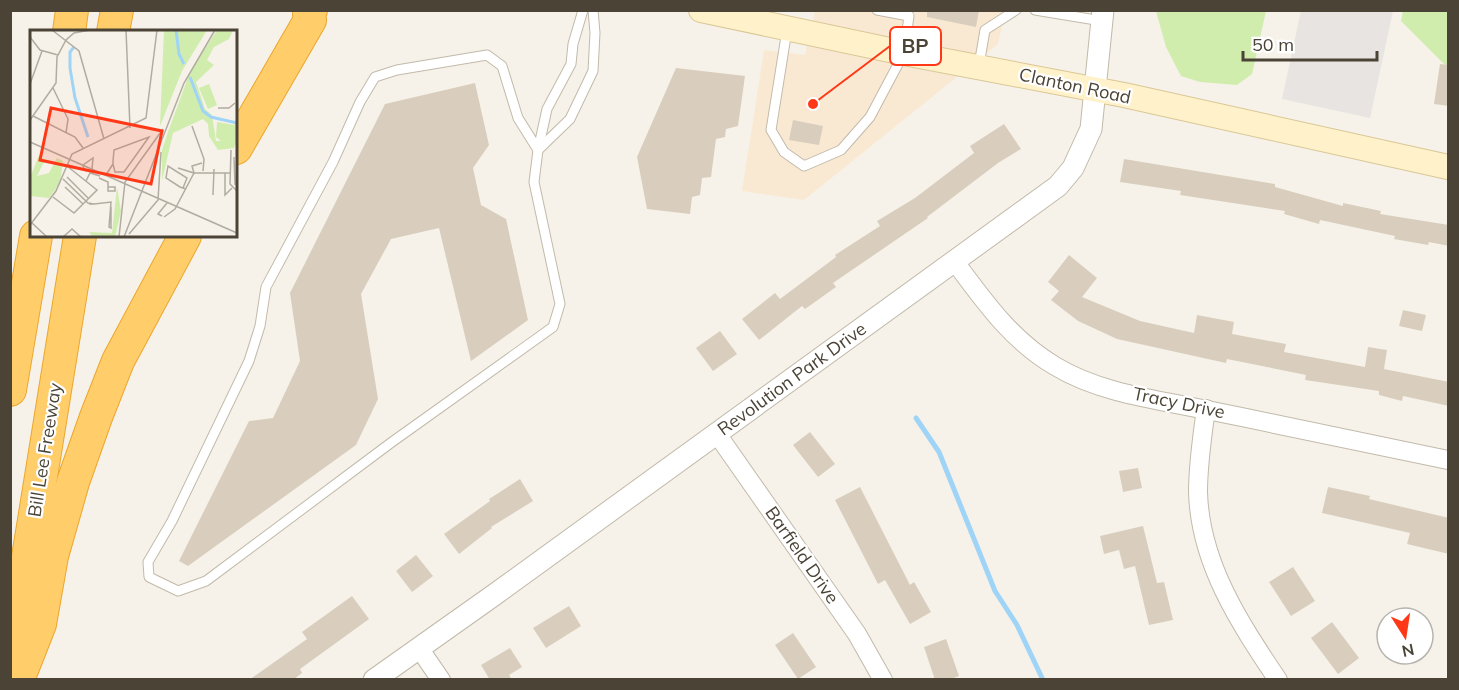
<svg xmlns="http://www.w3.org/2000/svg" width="1459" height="690" viewBox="0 0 1459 690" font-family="Mulish,sans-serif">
	<rect width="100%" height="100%" fill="#f6f2e9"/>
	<path fill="#f9e9d3" d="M815,11H1005L998,44L804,200L742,191L764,50L805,55Z"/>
	<g fill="#d1edae">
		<path d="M1156,11H1266L1252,74L1237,85L1200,82L1181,76L1166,47Z"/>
		<path d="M1403,11H1448V68L1401,21Z"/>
	</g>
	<path fill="#e7e4e1" d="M1301,11H1393L1370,118L1282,99Z"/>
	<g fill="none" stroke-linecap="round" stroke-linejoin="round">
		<path stroke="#a0d4f7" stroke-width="5" d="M916,418L939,452L995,591L1017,625L1043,680"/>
	</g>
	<g fill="#d9cebd">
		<path d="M927,10H979L976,27L927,17Z"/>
		<path d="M1440,64L1449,65V106L1434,104Z"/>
		<path d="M676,68L745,76L738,126L726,129L725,137L716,139L711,177L702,178L700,195L692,197L690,214L647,209L637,157Z"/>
		<path d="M475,83L489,145L473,168L481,205L506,219L528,320L471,361L439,228L391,239L361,294L378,399L356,445L188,566L179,561L249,421L273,418L300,361L290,293L385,104Z"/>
		<path d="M793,120L823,126L819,145L789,140Z"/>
		<path d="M1004,124L1021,149L998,163L927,217L928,218L833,283L836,287L805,309L802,306L759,340L742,319L775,293L780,299L836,257L835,255L880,226L877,221L915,198L974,153L970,146Z"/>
		<path d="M1124,159L1275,184V187L1343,206V203L1381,211L1380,214L1449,225V246L1429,242L1428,245L1394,239L1395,236L1320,220L1319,224L1284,214L1285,211L1180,195L1181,191L1120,182Z"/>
		<path d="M1069,255L1097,278L1082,297L1140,321L1194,333L1197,315L1234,322L1232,334L1286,344L1284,352L1365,367L1368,347L1387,350L1384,369L1449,382V406L1403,396L1402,401L1379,395V391L1305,380L1306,375L1227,359L1226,363L1117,339L1078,321L1051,300L1059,291L1048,282Z"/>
		<path d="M1403,310L1426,315L1422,331L1399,326Z"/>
		<path d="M720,331L737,354L713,371L696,348Z"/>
		<path d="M810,432L835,464L818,477L793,445Z"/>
		<path d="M1138,468L1142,488L1123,492L1119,471Z"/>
		<path d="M520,479L533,501L491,527L492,528L459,554L444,534L490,501L489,499Z"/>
		<path d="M860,487L910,585L914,582L931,612L910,624L885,580L878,584L835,500Z"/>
		<path d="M1328,487L1370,496L1369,499L1449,518V554L1407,544L1410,533L1322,513Z"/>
		<path d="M1143,526L1157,583L1164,582L1173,620L1149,625L1135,566L1124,569L1119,550L1104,554L1100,536Z"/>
		<path d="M416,555L433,576L412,592L396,571Z"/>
		<path d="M1293,567L1315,601L1291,616L1269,582Z"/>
		<path d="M352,596L369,619L300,669L302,673L293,680H249L307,639L302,632Z"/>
		<path d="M569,606L581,626L546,648L533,628Z"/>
		<path d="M1332,622L1359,658L1338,674L1311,638Z"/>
		<path d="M793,633L816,667L798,679L775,645Z"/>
		<path d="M946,639L959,676L948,680H935L924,647Z"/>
		<path d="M510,648L522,667L509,675L512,680H490L481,665Z"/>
	</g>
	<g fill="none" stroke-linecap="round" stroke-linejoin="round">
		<g stroke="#c2baaa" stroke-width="11">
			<g id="service">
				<path d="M1035,10L1102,21"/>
				<path d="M787,30L771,130L784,152L804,166L841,150L870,117L904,53L909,16L877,10"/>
				<path d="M979,65L985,30L1016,10"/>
				<path d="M538,150L518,118L502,66L487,55L397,70L375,77L360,102L333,162L266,287L260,326L249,361L172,521L148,562L149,577L178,591L206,581L392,442L553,327L560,304L534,182L538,150L547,109L571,64L573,44L583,10"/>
				<path d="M538,150L570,119L593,71L595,33L593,10"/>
			</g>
		</g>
		<g stroke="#c2baaa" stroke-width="20">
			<g id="minor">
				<path d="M955,262C984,301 1011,340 1055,366C1101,394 1160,400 1212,411C1291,427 1370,444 1448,460"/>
				<path d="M1206,409C1202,437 1198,464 1198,492C1200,563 1239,622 1278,680"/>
				<path d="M717,434L857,634L883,680"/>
				<path d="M419,648L441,680"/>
			</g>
		</g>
		<g stroke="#c2baaa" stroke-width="23">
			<path id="tertiary" d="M374,680L494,595L1058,186L1073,168L1091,129L1103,10"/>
		</g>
		<g stroke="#dac795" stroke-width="26">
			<path id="secondary" d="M701,10L904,53L1124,95L1448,167"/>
		</g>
		<g stroke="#eca62c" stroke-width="34">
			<g id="motorway">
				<path d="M69,32L72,10"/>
				<path d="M113,32L117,10"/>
				<path d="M236,148L310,20L309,14L311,10"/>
				<path d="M10,390L36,236"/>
				<path d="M11,662L80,236"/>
				<path d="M18,680L40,624L52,556L73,482L96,417L118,361L185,236"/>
			</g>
		</g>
		<use href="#service" stroke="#fff" stroke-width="9"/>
		<use href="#minor" stroke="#fff" stroke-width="18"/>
		<use href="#tertiary" stroke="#fff" stroke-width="21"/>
		<use href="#secondary" stroke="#fff2ca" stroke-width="24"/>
		<use href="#motorway" stroke="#ffce6b" stroke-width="32"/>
	</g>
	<g text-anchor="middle" stroke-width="4.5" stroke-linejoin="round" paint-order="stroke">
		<g font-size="18" fill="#4a4336" stroke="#fff">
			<text transform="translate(1075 86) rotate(12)" y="6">Clanton Road</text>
			<text transform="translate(792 379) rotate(-36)" y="6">Revolution Park Drive</text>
			<text transform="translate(1179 403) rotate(12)" y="6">Tracy Drive</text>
			<text transform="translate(45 450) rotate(-81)" y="6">Bill Lee Freeway</text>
			<text transform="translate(802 555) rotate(55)" y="6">Barfield Drive</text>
		</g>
	</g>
	<g transform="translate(30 30)">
		<rect width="207" height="207" fill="#f6f2e9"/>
		<path d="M134,0H177L152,41L130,96ZM187,0H203L199,9L184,17L177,30L184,35L166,52L175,79L182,85L186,111H191L186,107L187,92L204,95L207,91V109L204,118L188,120L179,106L178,94L173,89L143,103L132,151V120L138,102L160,42ZM179,54L187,75L178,79L169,58ZM9,125L15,130L7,146L19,143L27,128L33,131L30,153L19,168L0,166V148ZM87,157L91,181L85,207H63L59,202L82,203Z" fill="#d1edae"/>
		<path fill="none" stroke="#a0d4f7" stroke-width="3" d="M146,0L149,24L154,34M44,17L40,22V38L45,68L58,107M160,47L173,81L181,87L207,93"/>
		<path fill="none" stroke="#b1aca1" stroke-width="1.5" d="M22,0L49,21L74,109M96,0L100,98M0,7L10,20L28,25M0,54L12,21M23,58L38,89L36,103M188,78H199L205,73M3,86L45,107L53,118M0,90L26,53L27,27L36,10L44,3L60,0M162,96L174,129L173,141M0,112L207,203M201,120L200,154L207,161M204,127L205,155M83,134L85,142H94L119,107L84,120L83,131V134L81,137L76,145L83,134M38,135L57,141M148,138L164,143L162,136L172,133M54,140L53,135L63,128L62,139M195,143V165L202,158M37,147L59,169M69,148L78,152V161H85V157H78M33,149L58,173L64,174H59M56,151L60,143L70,146M35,157L53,174M153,158L157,148L138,136L136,148L150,157L156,159M183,165L184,139M23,167L44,183L67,160L37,136M64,174L81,172L79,197L81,198V177M132,186L128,184L137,173M134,187L145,179L164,143H200M2,193L17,207M0,195L26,161L42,124L116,88L127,0M99,204L128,170L131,122M33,207L42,199L51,207M89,207L95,152L133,99M94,207L154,53L185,0"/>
		<path fill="#ff3917" fill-opacity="0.15" stroke="#ff3917" stroke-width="3" d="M21,78L132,101L121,154L10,130Z"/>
		<rect width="207" height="207" fill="none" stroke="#4a4336" stroke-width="3"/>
	</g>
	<path fill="none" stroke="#ff3917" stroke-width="2" d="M813 104L890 46"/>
	<circle fill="#ff3917" stroke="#fff" stroke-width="2" cx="813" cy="104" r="6"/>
	<rect fill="#fff" stroke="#ff3917" stroke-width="2" x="890" y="27" width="51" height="38" rx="6"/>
	<g font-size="20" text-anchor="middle" font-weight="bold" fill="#4a4336">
		<text x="915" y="53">BP</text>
	</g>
	<rect width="1459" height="690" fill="none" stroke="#4a4336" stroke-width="24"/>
	<g transform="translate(1405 636) rotate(168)"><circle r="28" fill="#ffffff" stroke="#b7b4af" stroke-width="1.5"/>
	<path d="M0-4.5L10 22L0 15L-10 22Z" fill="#ff3917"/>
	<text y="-9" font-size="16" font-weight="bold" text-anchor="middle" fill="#4a4336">N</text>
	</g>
	<path d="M1243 51v9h134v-9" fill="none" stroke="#4a4336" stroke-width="3"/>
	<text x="1252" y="51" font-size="18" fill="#4a4336" stroke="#ffffff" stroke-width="4.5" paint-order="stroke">50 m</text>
</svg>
